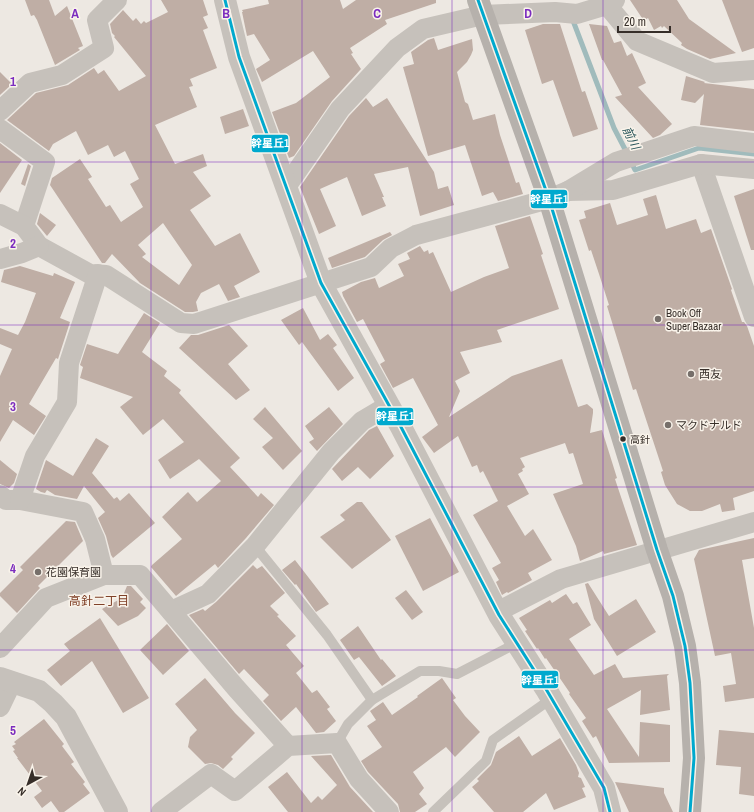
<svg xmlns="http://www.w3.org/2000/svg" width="754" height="812" viewBox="0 0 754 812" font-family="'Archivo Narrow','Noto Sans JP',sans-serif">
	<rect width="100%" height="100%" fill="#ede8e2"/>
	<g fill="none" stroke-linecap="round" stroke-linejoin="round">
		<g stroke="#a0bbbc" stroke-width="5">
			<path d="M572,18L614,128L628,155"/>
			<path d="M631,162L635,170L699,148L754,154"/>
		</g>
	</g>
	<g fill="#bfaea5" fill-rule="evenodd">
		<path d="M25,0H49L55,16L67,6L83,46L78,48L80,50L55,65L37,20L34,15L31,16Z"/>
		<path d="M161,0H203L208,15L203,17L208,28L203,30L217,68L190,79L193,86L189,87L197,107L155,125L175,164L203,154L207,166L193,172L211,196L190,210L215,246L240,233L260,272L234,286L240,297L228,301L219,284L201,293L196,302L198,311L193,312H185L140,283L112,254L105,263H102L50,185L52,178L80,159L92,177L88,179L106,207L110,205L121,222L143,207L130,184L139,179L125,151L114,157L108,145L88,155L76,131L53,144L49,151L7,120L36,93L68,85L94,68L98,74L104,70L119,91L146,76L114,37L115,36L112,33L110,24L123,10L133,21L136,18L141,24L144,21L146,23L168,12ZM163,223L192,265L179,285L142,257L146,254L138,245Z"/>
		<path d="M268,0H340L343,9L356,0H436V3L385,20L387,24L350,48L353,53L351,54L361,69L332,101L294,156L289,158L272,112L296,103L330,77L313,51L262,82L256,69L270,60L254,34L247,36L242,12H243L242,10L269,4Z"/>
		<path d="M630,0H677L689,19L736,53L710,59L687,49L681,45L682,43L664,26L662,28L661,26L654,30L648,18L644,21Z"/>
		<path d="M722,0H754V48L742,52Z"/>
		<path d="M543,24H560L582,92L585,91L598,129L573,137L553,80L542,84L525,30Z"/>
		<path d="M589,24L607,26L614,43L621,41L627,56L632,53L646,83L638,87L672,124L660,135L653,138L615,97L622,95L603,60H602Z"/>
		<path d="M434,38L438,50L472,39L473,50L471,55L467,62L457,72L465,102L468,104L473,120L495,114L500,135L516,183L519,182L523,194L498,201L493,192L482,196L465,145L428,156L403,67L414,64L411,52L428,40Z"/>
		<path d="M0,72L12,84L0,95Z"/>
		<path d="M686,76L705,82L704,83L754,89V131L700,125L704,94L695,103L681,100Z"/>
		<path d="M366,98L373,107L387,98L434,172L438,189L448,186L454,205L420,216L408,167L374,174L384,197H382L386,206L362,216L347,177L320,189L336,226L319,234L300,187L349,116Z"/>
		<path d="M243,109L249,126L225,134L220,117Z"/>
		<path d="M0,143L22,160L0,193Z"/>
		<path d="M28,164L31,166L25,186L21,184Z"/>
		<path d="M754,189V250H751L734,196Z"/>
		<path d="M656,195L666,229L696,219L701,233L711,229L732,289L731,290L742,322H744L747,326L754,346V491L733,498L735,510L722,512L720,504L702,511H690L677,504L665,485L661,472L663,471L636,389L633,390L607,306L609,305L599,274L591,250L589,251L579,220L586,218L584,211L610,203L617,225L648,215L643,199Z"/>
		<path d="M40,213L56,225L47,236L37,224Z"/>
		<path d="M530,216L543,254L541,255L559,309L497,330L502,342L460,352L470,373L455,381L460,391L449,417L512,376L562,359L578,407L587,404L593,409V413L590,433L602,430L617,478L615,479L637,545L604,554L603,551L580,561L576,546L553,494L583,484L573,453L569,454L565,443L520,458L525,467L522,469L523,471L518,474L529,494L507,506L525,536L533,529L552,560L528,573L532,580L508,593L507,592L502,595L496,582L499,580L492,568L501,563L473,515L498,501L483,471L480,473L477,465L472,467L458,436L434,453L422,437L438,425L413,378L393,388L380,364L385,361L363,319L357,322L343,296L342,292L361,282L375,278L379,288L404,276L398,264L410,259L407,253L420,246L424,252L428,250L429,254L433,252L451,292L484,277L509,268L495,226Z"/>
		<path d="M390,232L392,235L383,240L365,257L332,268L328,258Z"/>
		<path d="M20,266L53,276L54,273L75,282L60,318L70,322L58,359L56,358L29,404L46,416L34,435L13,420L0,442V376L12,349L0,344V328L18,335L25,322L36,293L1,282L4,270Z"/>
		<path d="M303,308L320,340L328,334L337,345L333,348L354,378L338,391L302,342L299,345L281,320Z"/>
		<path d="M144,313L160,323L142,352L167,371L164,376L181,390L179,393L240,458L230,467L258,497L261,493L274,505L246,538L218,568L215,564L176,596L151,567L152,565L182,539L162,517L188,492L197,502L221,481L199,459L170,479L158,460L184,442L163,419L143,435L120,407L133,397L80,378L83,367L80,365L87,344L118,354Z"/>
		<path d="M229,325L248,346L228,364L250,390L236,400L179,348L191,335H198Z"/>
		<path d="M265,407L302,451L283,470L262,447L273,438L253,419Z"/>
		<path d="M329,407L343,424L317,451L309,442L314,439L305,426Z"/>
		<path d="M377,426L394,456L370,479L358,467L342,481L332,469L369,430Z"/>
		<path d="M96,438L109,446L92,473L114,499L117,497L120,501L129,493L155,523L113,558L111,555L106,536L98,518L105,512L84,486L77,499L55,495L47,490L45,493L41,492L36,489L46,460L73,476Z"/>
		<path d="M0,460L17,474L14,483L9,488L0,484Z"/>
		<path d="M357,502H362L391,540L352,569L320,537L345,520L340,515Z"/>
		<path d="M430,518L459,572L423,591L395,536Z"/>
		<path d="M66,521L75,522L83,541L38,586L40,588L17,613L0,596V593L23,570L20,567Z"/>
		<path d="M754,538V558L742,560L754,628V698L725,702L723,686L736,684L731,653L715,656L694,559L699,550Z"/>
		<path d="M295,560L329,604L316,612L296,584L295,585L282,570Z"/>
		<path d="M253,565L257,569L262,566L285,593L270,606L279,615L277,616L296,636L286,645L304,666L296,673L312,693L317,690L330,707L327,709L336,721L324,732L316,733L296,707L281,721L263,701L269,695L244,669L239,674L189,615L203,609L205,611L216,602Z"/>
		<path d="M588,583L609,616L636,599L656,632L617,656L594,619L585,584Z"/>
		<path d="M127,586H131L143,599L140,602L146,608L138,616L118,626L102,609L122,598Z"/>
		<path d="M406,590L423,612L412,620L395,598Z"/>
		<path d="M566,594L573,604L577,602L591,625L569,639L594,675L615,664L623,678L669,674L667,676L670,710L640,715L641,690L607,709L639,757L640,722L670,725V762L609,763L596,736L593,738L582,721L586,718L569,694L570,693L546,658L545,659L538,648L537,649L525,631L527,630L519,618L550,600L552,603Z"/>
		<path d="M100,618L149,698L123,713L92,661L61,686L47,670L70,651L64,644Z"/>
		<path d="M167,624L189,651L163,675L140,650Z"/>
		<path d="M358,626L381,660L382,659L396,676L382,686L359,657L354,660L340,640Z"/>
		<path d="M205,678L235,713L255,733L231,757L233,759L223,769L218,765L211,763L205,764L188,747L190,737L197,730L175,704Z"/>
		<path d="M442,678L456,698L453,700L465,716L480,732L455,757L446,747L413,772L424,788L419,794L427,804L415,812H400L398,804L368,772L361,761L382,747L367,726L376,720L370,711L383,702L392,715L418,697L417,696Z"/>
		<path d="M44,719L64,744L62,746L74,762L71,764L85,782L83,784L90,793L64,812H59L51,801L42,808L34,797L42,791L17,758H18L13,751L15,750L12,746L16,744L14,742Z"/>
		<path d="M719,730L754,733V796L739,794L741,767L716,765Z"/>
		<path d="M519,736L532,756L560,738L576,765L579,773L578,777L581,778L585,787L582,788L586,797L554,810L546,793L523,812H494L472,787L479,781L477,779L491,765L496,752Z"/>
		<path d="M331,755L350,787L373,812H288L268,787L287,772L311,803L318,796L322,800L337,785L311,756Z"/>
		<path d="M615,782L664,788V793L673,812H629Z"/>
	</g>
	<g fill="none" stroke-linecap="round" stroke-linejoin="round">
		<g stroke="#c6c1bb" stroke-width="10">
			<path d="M255,546L327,635L372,700"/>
			<path d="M337,743L348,724L372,700L420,671H439L457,674L517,643"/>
			<path d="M433,812L486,761L493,740L551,699"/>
		</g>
		<g stroke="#c6c1bb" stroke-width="20">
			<path d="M607,5L637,41L713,73L754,70"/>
			<path d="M0,111L30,83L62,75L104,48L97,20L117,0"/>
			<path d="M0,129L45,162L24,226"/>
			<path d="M701,164L754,317"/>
			<path d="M286,187L340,109L397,48L423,29L483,15L555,12L577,14L607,5L615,0"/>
			<path d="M568,191L613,190L701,164L754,169"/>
			<path d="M0,214L24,226L39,246L90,274L106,275L181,323L194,324L371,267L391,248L416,235L549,199L568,191L616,162L694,136L754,143"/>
			<path d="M0,259L22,253L39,246"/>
			<path d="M0,495L6,500H20L83,512L95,539L104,575"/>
			<path d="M20,500L35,456L67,402L69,363L98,274"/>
			<path d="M171,611L208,594L255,546L331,452L362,421L389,405"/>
			<path d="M497,612L561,579L754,522"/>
			<path d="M0,648L46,598L104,575H140L236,688L288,746"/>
			<path d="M0,707L12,682"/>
			<path d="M161,812L211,774L235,791L288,746L337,743L359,779L389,812"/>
		</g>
		<g stroke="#c6c1bb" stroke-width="22">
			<path d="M225,0L239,57L321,283L401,427L499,615L546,689L604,788L610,812"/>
			<path d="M0,678L39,691L53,703L66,717L117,812"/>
		</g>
		<path stroke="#b6b1ac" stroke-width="22" d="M478,0L549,199L657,550L673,596L685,646L690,683L694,758L690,812"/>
		<g stroke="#f9f3ea" stroke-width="6">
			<g id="bus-1">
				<path d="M225,0L239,57L321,283L401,427L499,615L546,689L604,788L610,812"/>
				<path d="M478,0L549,199L657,550L673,596L685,646L690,683L694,758L690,812"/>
			</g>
		</g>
		<use href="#bus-1" stroke="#00a9ce" stroke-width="3"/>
	</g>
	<path fill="none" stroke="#7b2cbf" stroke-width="1" stroke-opacity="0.55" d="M151,0V812M302,0V812M452,0V812M603,0V812M0,162H754M0,325H754M0,487H754M0,650H754"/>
	<g fill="#766f6a" stroke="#f9f3ea" stroke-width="1.5">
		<circle cx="658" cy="319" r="4"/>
		<circle cx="691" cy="374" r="4"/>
		<circle cx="668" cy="425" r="4"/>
		<circle cx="38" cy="572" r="4"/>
	</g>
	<circle fill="#362e29" stroke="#f9f3ea" stroke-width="1.5" cx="623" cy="439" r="3.5"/>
	<g text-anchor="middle" stroke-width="3" stroke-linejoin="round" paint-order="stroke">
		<g font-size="10" fill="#362e29" stroke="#f9f3ea" text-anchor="start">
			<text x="630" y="443">高針</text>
		</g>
		<g font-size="11" fill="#362e29" stroke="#f9f3ea" text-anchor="start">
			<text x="666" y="317">Book Off<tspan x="666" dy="13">Super Bazaar</tspan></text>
			<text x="699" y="378">西友</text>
			<text x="676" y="429">マクドナルド</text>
			<text x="46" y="576">花園保育園</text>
		</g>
		<g font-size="12" font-style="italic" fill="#225055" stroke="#f9f3ea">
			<text transform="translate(631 138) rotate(64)" y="4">前川</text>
		</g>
		<g font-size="12" fill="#804128" stroke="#f9f3ea">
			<text x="99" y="605">高針二丁目</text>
		</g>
	</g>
	<g font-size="13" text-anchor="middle" font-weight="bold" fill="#7b2cbf" stroke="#f9f3ea" stroke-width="3" stroke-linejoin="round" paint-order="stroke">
		<text x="75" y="18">A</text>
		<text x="226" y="18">B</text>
		<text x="377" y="18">C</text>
		<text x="528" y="18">D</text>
		<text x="13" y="86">1</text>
		<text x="13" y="248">2</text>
		<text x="13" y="411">3</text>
		<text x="13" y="573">4</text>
		<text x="13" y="735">5</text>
	</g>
	<g stroke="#f9f3ea" stroke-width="1.5">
		<rect x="251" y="134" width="38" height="19" rx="4" fill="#00a9ce"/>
		<rect x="530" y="189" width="38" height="20" rx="4" fill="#00a9ce"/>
		<rect x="376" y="407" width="38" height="19" rx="4" fill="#00a9ce"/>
		<rect x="521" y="670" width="38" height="19" rx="4" fill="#00a9ce"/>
	</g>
	<g font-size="11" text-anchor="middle" font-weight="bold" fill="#fff">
		<text x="270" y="147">幹星丘1</text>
		<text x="549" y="203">幹星丘1</text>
		<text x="395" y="420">幹星丘1</text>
		<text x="540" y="684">幹星丘1</text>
	</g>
	<g transform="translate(28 784) rotate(220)" stroke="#f9f3ea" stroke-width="3" paint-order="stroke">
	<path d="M0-3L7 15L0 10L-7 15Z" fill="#362e29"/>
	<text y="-6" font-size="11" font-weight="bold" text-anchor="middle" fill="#362e29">N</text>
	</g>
	<path d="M618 26v6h52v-6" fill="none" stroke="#362e29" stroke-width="2"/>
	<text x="624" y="26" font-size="12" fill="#362e29" stroke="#f9f3ea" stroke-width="3" paint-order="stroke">20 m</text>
</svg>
